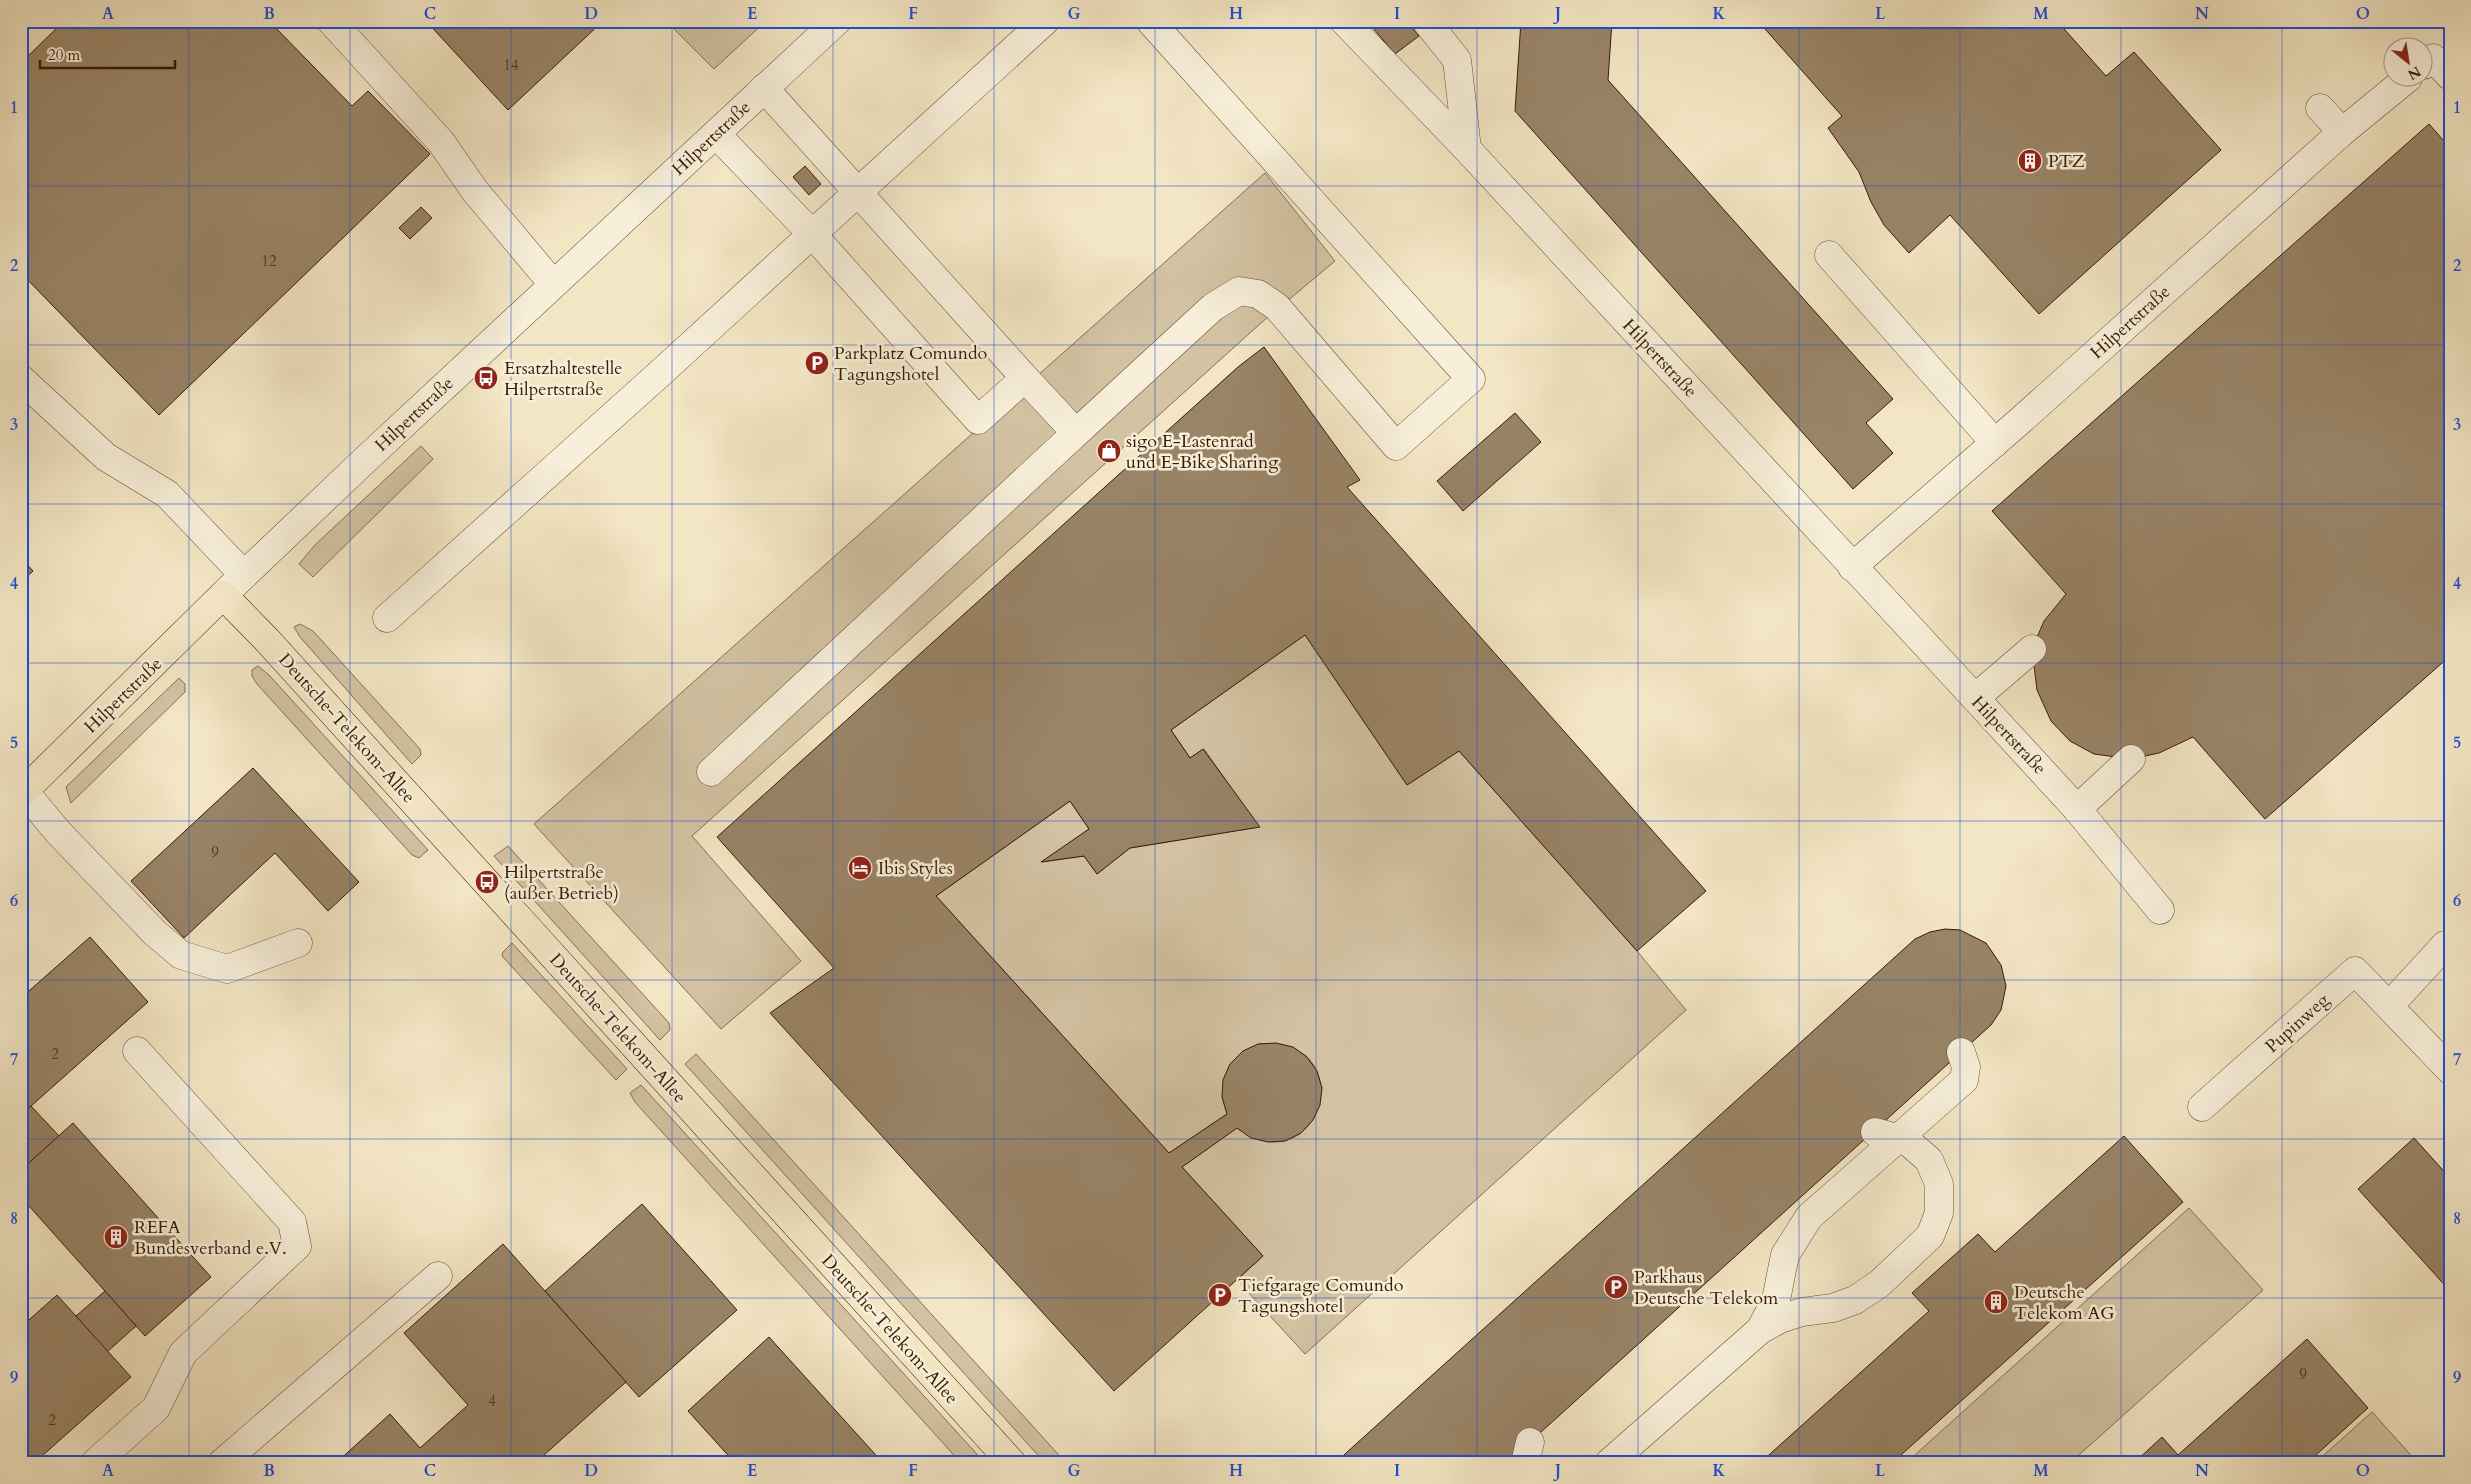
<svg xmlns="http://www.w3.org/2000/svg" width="2471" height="1484" viewBox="0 0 2471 1484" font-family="Cardo,serif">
	<rect width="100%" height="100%" fill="#f3e6c4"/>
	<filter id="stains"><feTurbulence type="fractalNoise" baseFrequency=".004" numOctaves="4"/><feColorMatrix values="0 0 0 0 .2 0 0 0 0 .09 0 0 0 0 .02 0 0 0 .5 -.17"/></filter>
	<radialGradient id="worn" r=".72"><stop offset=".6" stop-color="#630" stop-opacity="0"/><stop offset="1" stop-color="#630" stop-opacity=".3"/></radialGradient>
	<g fill="#d3c3a3" stroke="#866e53">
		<path d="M674,21H766L714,69L670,25Z"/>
		<path d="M1265,173L1335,261L1261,323L692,836L801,961L721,1029L534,824Z"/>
		<path d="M421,446L433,459L313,577L299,564L315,545Z"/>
		<path d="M300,624L313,631L420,749L421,755L412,764L300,637L294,627Z"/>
		<path d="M1305,635L1407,785L1459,751L1637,951L1686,1010L1305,1354L1237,1280L1263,1256L1182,1167L1237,1128C1321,1188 1364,1035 1258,1044L1222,1097L1227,1114L1169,1153L936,896L1070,801L1089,829L1043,862L1084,856L1097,874L1130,848L1259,827L1204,749L1190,758L1171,730Z"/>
		<path d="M258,666L269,675L428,850L419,858L412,855L257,684L252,676V670Z"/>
		<path d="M179,678L185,684V692L71,803L66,787Z"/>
		<path d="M508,846L669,1023L670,1030L660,1040L494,856Z"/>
		<path d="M512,943L627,1069L616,1080L502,956L503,952Z"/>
		<path d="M696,1054L1066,1463H1045L685,1064Z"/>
		<path d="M641,1085L985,1463H961L635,1102L630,1093Z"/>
		<path d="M2189,1208L2263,1290L2070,1463H1906Z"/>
		<path d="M2372,1412L2418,1463H2315Z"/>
	</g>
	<g fill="#998467" stroke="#381a03">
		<path d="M64,21H269L352,106L368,91L430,154L159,415L21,273V63Z"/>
		<path d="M426,21H603L508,110Z"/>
		<path d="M1367,21H1406L1419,36L1395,54Z"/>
		<path d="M1521,21H1612L1608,80L1893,399L1866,423L1893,453L1853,489L1515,111Z"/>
		<path d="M1758,21H2057L2106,76L2134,52L2221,150L2039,314L1950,215L1909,253L1884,225L1871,202L1859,172L1828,128L1842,116Z"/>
		<path d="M2429,124L2450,148V656L2265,819L2193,737L2159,753L2131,759L2094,754L2070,741L2051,721L2037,690L2032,649L2044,621L2066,594L1992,511Z"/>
		<path d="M805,166L821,184L809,195L793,177Z"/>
		<path d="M421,207L432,218L410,239L399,228Z"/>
		<path d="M1264,347L1360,480L1347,487L1706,891L1637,951L1459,751L1407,785L1305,635L1171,730L1190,758L1203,749L1260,827L1130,848L1097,874L1084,856L1041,862L1089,829L1070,801L936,896L1169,1153L1227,1114L1222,1097L1223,1080L1230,1064L1243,1051L1258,1044L1276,1043L1293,1047L1307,1057L1317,1071L1322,1088L1320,1105L1313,1120L1301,1133L1285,1141L1268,1142L1251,1138L1237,1128L1182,1167L1263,1256L1114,1391L770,1013L834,968L717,837L1238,367Z"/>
		<path d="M1515,413L1541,442L1463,511L1437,481Z"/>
		<path d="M21,558L33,571L21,582Z"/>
		<path d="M253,768L359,882L328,911L275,853L184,938L131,881Z"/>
		<path d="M1945,929L1960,930L1986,943L2001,965L2006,986L2001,1010L1991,1025L1530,1442L1507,1463H1335L1915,939L1930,932Z"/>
		<path d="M90,937L148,1002L21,1115V998Z"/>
		<path d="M31,1106L59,1136L22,1169L21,1115Z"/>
		<path d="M73,1123L211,1277L145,1336L21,1197V1170Z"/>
		<path d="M2124,1136L2183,1202L1892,1463H1760L1929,1311L1912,1293L1978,1234L1995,1252Z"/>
		<path d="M2414,1138L2450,1178V1291L2358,1189Z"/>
		<path d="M642,1204L737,1310L639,1397L545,1291Z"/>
		<path d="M503,1244L626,1382L535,1463H336L390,1414L420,1448L468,1405L404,1333Z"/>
		<path d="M105,1291L136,1326L107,1352L76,1316Z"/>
		<path d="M57,1295L131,1377L34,1463H21V1327Z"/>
		<path d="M769,1337L883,1463H735L688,1411Z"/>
		<path d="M2307,1339L2368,1408L2307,1463H2134L2162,1437L2178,1455Z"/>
	</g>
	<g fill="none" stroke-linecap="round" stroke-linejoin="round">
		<g stroke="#674d33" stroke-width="29">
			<g id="minor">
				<path d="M331,21L441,142L475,191L553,284"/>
				<path d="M1344,21L1467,149L1975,698L2077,809L2160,910"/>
				<path d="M1426,21L1457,60L1467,149"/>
				<path d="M2424,65L2433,58L2450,76"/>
				<path d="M2320,108L2342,132"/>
				<path d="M716,134L812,234L978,420L1025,378L764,88"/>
				<path d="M1829,255L1995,443"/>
				<path d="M1025,378L1076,433L1213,307L1239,291L1258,294L1277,307L1396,446L1471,379L1150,21"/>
				<path d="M21,379L106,457L167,494L244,575"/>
				<path d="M1852,567L2021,420L2342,132L2408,78"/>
				<path d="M223,595L365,460L837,21"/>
				<path d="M387,618L656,377L1045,21"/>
				<path d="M1975,698L2032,649"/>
				<path d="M711,772L1076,433"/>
				<path d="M24,791L58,832L155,933L181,955L227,969L298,943"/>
				<path d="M2077,809L2131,759"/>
				<path d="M2389,1006L2445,945"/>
				<path d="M2202,1107L2355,971L2450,1070"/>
				<path d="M1760,1330L1776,1300L1785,1255L1809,1217L1964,1080L1966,1067L1961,1052"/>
				<path d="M95,1463L156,1408L183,1353L297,1246L292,1222L137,1051"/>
				<path d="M222,1463L438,1276"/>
				<path d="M1525,1463L1530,1442"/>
				<path d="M1609,1463L1760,1330L1780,1319L1802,1312L1833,1308L1855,1300L1879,1284L1930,1236L1939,1213V1184L1929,1160L1907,1141L1875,1132"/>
			</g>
		</g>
		<g stroke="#381a03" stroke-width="29">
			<path id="major" d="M21,794L223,595L267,640L1012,1463"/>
		</g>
		<use href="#minor" stroke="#f7efd9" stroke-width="28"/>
		<use href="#major" stroke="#f3e6c4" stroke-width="28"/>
	</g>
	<path fill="none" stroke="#1d4ed8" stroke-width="1" stroke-opacity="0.55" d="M189,21V1463M350,21V1463M511,21V1463M672,21V1463M833,21V1463M994,21V1463M1155,21V1463M1316,21V1463M1477,21V1463M1638,21V1463M1799,21V1463M1960,21V1463M2121,21V1463M2282,21V1463M21,186H2450M21,345H2450M21,504H2450M21,663H2450M21,821H2450M21,980H2450M21,1139H2450M21,1298H2450"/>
	<defs>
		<g id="building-disc" transform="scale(1.25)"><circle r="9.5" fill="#8f2418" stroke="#f7efd9"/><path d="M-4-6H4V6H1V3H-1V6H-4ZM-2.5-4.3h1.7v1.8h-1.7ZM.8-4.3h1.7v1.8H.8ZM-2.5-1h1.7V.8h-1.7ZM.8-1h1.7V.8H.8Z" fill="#fff"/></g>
		<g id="parking-disc" transform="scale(1.25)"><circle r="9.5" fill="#8f2418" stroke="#f7efd9"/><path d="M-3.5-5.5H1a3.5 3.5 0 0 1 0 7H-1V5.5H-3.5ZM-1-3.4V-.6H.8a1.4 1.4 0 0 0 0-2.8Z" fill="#fff"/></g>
		<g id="bus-disc" transform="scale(1.25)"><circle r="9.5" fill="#8f2418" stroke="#f7efd9"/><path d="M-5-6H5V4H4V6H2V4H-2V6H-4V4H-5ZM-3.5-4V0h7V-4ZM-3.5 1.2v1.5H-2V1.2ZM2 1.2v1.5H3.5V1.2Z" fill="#fff"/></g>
		<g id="shop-disc" transform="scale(1.25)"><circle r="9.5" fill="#8f2418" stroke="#f7efd9"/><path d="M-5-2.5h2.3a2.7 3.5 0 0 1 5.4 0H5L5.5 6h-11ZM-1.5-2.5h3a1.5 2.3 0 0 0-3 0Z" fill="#fff"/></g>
		<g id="hotel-disc" transform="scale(1.25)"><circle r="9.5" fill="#8f2418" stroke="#f7efd9"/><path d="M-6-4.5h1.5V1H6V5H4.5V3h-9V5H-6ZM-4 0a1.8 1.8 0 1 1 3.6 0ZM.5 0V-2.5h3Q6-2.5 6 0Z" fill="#fff"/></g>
	</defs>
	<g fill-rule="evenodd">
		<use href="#building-disc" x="2030" y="161"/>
		<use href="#parking-disc" x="817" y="363"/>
		<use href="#bus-disc" x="486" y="378"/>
		<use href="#shop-disc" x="1109" y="451"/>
		<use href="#hotel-disc" x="860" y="868"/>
		<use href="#bus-disc" x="487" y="882"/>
		<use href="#building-disc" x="116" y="1237"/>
		<use href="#parking-disc" x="1616" y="1287"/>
		<use href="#parking-disc" x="1220" y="1295"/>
		<use href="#building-disc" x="1996" y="1302"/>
	</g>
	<g text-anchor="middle" stroke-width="5" stroke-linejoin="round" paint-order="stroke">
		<g font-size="15" fill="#50341c">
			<text x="511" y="70">14</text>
			<text x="269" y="266">12</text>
			<text x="215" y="857">9</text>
			<text x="55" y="1059">2</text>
			<text x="2303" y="1379">9</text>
			<text x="492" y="1406">4</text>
			<text x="52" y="1425">2</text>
		</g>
		<g font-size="18" fill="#381a03" stroke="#f7efd9">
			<text transform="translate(711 138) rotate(-43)" y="6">Hilpertstraße</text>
			<text transform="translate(2130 322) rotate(-42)" y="6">Hilpertstraße</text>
			<text transform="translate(1660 358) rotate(47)" y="6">Hilpertstraße</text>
			<text transform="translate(414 414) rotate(-43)" y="6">Hilpertstraße</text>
			<text transform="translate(123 695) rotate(-44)" y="6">Hilpertstraße</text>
			<text transform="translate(347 728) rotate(48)" y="6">Deutsche-Telekom-Allee</text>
			<text transform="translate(2009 735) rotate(47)" y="6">Hilpertstraße</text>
			<text transform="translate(2297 1023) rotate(-42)" y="6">Pupinweg</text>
			<text transform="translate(618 1028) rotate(48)" y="6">Deutsche-Telekom-Allee</text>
			<text transform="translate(890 1329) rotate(48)" y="6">Deutsche-Telekom-Allee</text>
		</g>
		<g font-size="18" fill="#381a03" stroke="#f7efd9" text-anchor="start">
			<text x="2048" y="167">PTZ</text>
			<text x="834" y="359">Parkplatz Comundo<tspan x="834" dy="21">Tagungshotel</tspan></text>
			<text x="504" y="374">Ersatzhaltestelle<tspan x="504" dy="21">Hilpertstraße</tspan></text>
			<text x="1126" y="447">sigo E-Lastenrad<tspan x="1126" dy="21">und E-Bike Sharing</tspan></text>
			<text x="878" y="874">Ibis Styles</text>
			<text x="504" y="878">Hilpertstraße<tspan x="504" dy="21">(außer Betrieb)</tspan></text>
			<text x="134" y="1233">REFA<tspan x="134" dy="21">Bundesverband e.V.</tspan></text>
			<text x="1634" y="1283">Parkhaus<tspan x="1634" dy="21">Deutsche Telekom</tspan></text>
			<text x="1238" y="1291">Tiefgarage Comundo<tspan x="1238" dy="21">Tagungshotel</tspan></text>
			<text x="2014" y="1298">Deutsche<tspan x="2014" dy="21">Telekom AG</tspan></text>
		</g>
	</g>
	<rect width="2471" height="1484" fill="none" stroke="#f3e6c4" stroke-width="55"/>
	<g transform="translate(2408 62) rotate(150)"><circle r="24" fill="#f7efd9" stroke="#ab9a83"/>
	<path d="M0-4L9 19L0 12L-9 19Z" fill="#8f2418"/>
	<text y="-8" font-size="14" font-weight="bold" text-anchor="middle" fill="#381a03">N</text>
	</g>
	<path d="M40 60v8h135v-8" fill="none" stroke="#381a03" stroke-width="2.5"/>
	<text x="48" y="60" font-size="15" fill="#381a03" stroke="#f7efd9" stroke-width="4" paint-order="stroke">20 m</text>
	<rect x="28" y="28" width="2416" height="1428" fill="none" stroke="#1d4ed8" stroke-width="2"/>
	<g font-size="16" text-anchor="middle" font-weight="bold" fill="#1d4ed8">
		<text x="108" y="19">A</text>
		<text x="269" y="19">B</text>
		<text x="430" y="19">C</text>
		<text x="591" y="19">D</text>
		<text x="752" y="19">E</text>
		<text x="913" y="19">F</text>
		<text x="1074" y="19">G</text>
		<text x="1236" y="19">H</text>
		<text x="1397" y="19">I</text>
		<text x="1558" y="19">J</text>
		<text x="1719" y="19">K</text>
		<text x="1880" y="19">L</text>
		<text x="2041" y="19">M</text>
		<text x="2202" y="19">N</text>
		<text x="2363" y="19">O</text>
		<text x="14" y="113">1</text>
		<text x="2457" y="113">1</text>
		<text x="14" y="271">2</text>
		<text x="2457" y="271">2</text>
		<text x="14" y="430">3</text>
		<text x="2457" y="430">3</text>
		<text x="14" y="589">4</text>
		<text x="2457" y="589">4</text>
		<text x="14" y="748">5</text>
		<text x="2457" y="748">5</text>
		<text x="14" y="906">6</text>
		<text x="2457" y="906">6</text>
		<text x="14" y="1065">7</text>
		<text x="2457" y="1065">7</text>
		<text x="14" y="1224">8</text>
		<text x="2457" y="1224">8</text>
		<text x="14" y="1383">9</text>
		<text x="2457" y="1383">9</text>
		<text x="108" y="1476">A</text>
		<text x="269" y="1476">B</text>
		<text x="430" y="1476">C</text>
		<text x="591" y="1476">D</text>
		<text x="752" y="1476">E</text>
		<text x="913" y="1476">F</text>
		<text x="1074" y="1476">G</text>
		<text x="1236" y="1476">H</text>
		<text x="1397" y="1476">I</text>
		<text x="1558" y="1476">J</text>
		<text x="1719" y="1476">K</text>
		<text x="1880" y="1476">L</text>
		<text x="2041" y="1476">M</text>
		<text x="2202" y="1476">N</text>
		<text x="2363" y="1476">O</text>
	</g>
	<rect width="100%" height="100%" filter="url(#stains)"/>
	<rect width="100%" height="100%" fill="url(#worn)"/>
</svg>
